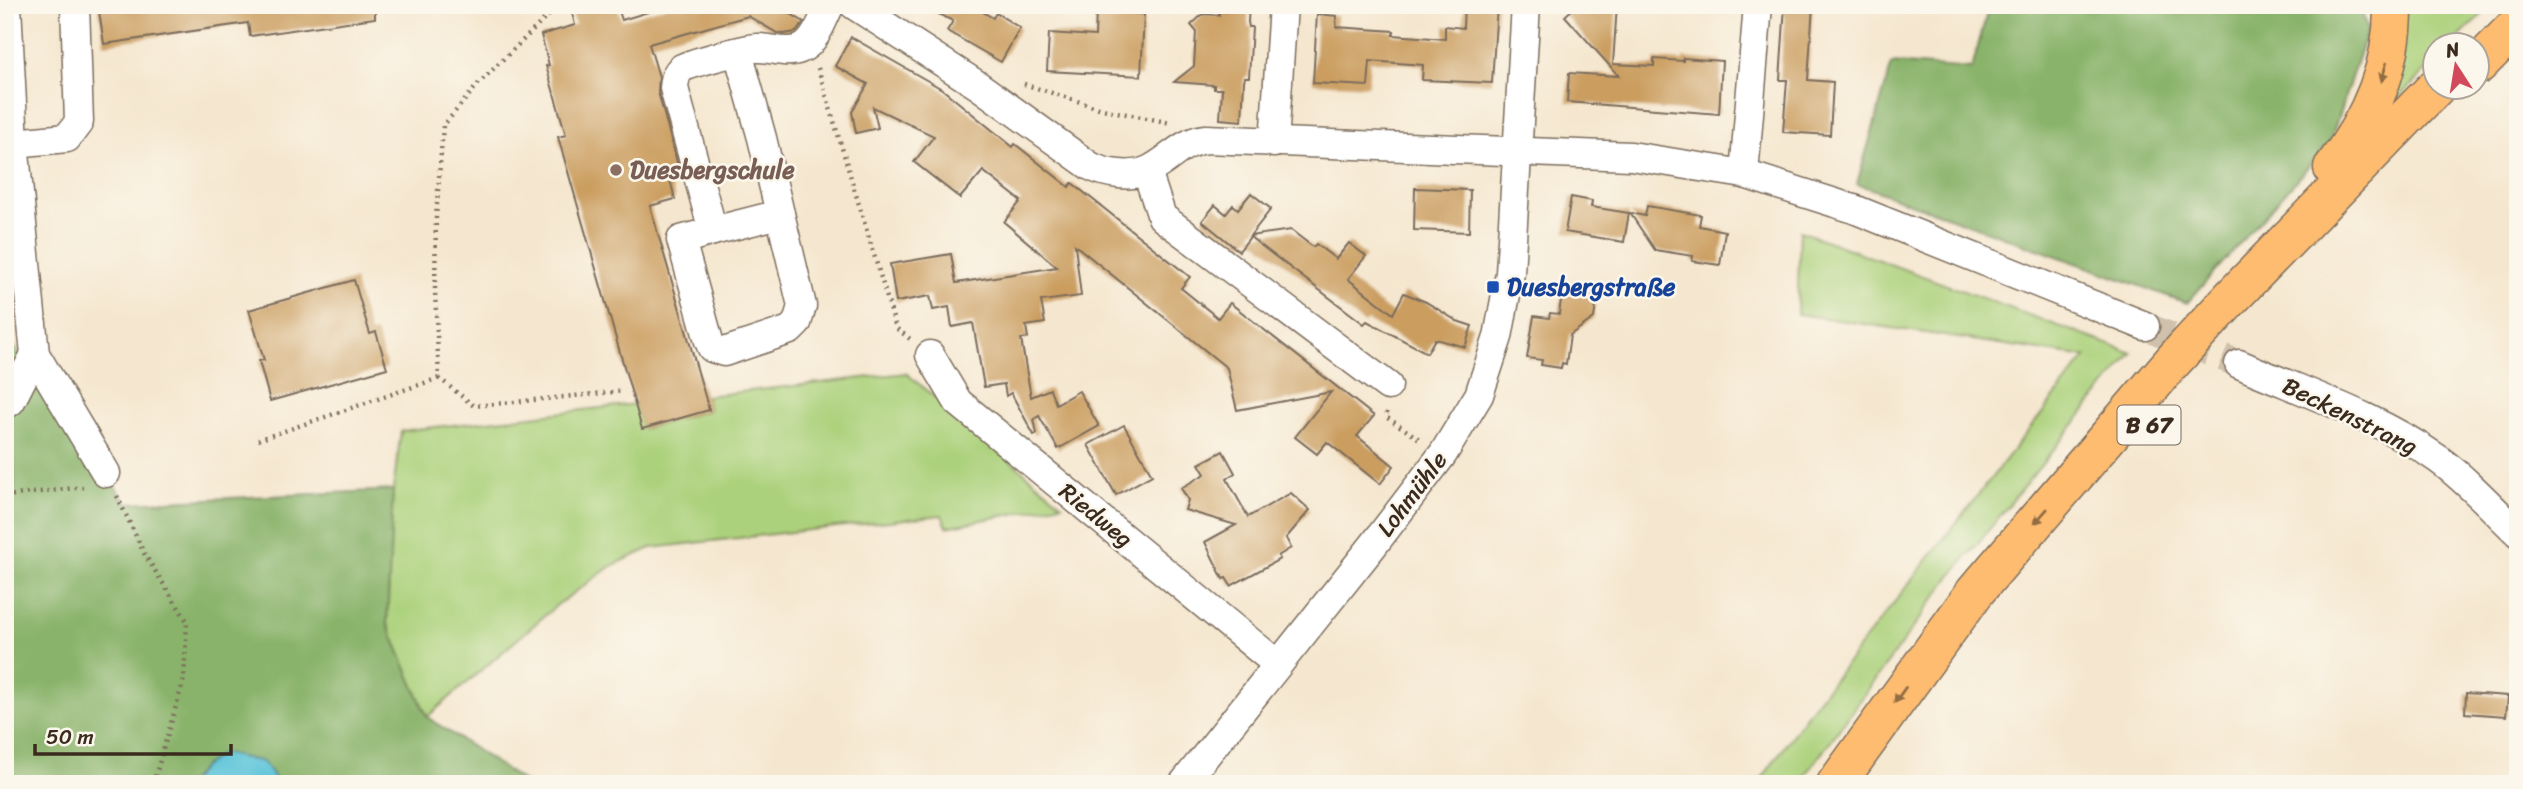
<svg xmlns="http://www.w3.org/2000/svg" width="2523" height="789" viewBox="0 0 2523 789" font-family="Sriracha,sans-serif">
	<rect width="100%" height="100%" fill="#fbf7ec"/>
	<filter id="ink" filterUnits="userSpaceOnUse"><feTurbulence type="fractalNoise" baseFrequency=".0143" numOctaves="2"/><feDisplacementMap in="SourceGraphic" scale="14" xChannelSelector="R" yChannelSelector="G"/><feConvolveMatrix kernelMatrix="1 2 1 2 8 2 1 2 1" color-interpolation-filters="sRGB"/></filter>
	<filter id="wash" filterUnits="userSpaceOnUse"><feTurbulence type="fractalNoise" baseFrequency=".00686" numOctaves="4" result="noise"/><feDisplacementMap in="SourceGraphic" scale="28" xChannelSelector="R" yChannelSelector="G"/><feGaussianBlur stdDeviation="1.57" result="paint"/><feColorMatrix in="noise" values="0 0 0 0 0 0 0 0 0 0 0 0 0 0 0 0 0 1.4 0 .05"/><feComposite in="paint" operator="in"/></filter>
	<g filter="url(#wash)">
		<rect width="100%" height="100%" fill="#f5e7cf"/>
		<g fill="#acd17b" stroke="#747e4c" stroke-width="2">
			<path d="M2406,5H2492L2451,45L2436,46L2435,61L2398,99L2393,90Z"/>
			<path d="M1800,231L2132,353L1948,580L1799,784H1758L1810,710L2086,357L1797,314Z"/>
			<path d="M906,373L1062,504L947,527L942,515L651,548L611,566L557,605L427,717L387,623L393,490L401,431L635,404L643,429L709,410L705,396Z"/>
		</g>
		<g fill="#89b36b" stroke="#626e44" stroke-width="2">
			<path d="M1989,5H2361L2367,30L2330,142L2187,303L1857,184L1892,63L1972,69Z"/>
			<path d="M5,334L127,503L393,490L387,623L427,717L527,784H279L277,779L204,766L188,784L5,783V494L15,489Z"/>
		</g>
		<path fill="#5cc4d9" stroke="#4c777c" stroke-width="2" d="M222,753L263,762L279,784H188L204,766Z"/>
		<g id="blocks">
			<g fill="#cb9e61">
				<path d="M98,5H375V18L250,36L248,23L104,44Z"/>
				<path d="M584,5H617L622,20L671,5H776L804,22L796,32L784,34L777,33L748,16L649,44L659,77L658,92L680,173L669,176L675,199L650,206L709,410L642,429L558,137L566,135L546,66L549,65L541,35L575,25L571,9Z"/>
				<path d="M921,5H971L993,18L996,13L1020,28L1001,62L947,31L953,21Z"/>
				<path d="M1228,5H1249L1248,22L1249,27H1252L1249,77H1245L1244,81L1242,121L1220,119L1222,89H1214V85L1174,82L1194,66L1196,31L1191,25L1203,14L1219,15V11L1227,12Z"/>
				<path d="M1464,5H1497L1492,83L1422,80L1423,65L1370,61L1368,86L1313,83L1317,14L1337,16L1336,27L1394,31L1393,35L1445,39V26L1463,28Z"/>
				<path d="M1577,5H1617L1613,64L1654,66V59L1683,61V58L1722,61L1719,114L1567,102L1569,73L1619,76L1565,16Z"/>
				<path d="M1785,5H1813L1808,80L1833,82L1830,135L1783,132L1787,80H1780Z"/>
				<path d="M1096,11L1144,14L1141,76L1047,71L1049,33L1095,36Z"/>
				<path d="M851,37L942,89L1013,147L1015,144L1069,187L1072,183L1190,277L1181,288L1218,318L1230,303L1374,416L1357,436L1394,466L1380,484L1327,442L1317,454L1295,437L1331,392L1237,410L1227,368L1075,245L1081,296L1041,301L1045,323L1026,326L1028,338L1021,339L1031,397L1050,389L1056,404L1079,391L1099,426L1058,449L1039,416L1034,419L1037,434L1034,435L1011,393L1006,396L1004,384L984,387L973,323L952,327L949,307L933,310L930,296L896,302L890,264L951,254L956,283L1057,267L1004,222L1021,201L983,171L960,198L914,162L934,136L873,107L878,128L856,133L852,112L868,84L835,66Z"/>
				<path d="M1415,188L1470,190L1469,232L1414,230Z"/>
				<path d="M1251,193L1271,209L1250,236L1291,230L1313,247L1316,244L1336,259L1349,243L1366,256L1348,279L1393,314L1404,293L1426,302L1457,321L1472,326L1465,347L1435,339L1427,353L1367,321L1364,324L1250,237L1239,251L1202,221L1215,205L1226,214L1233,205L1238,209Z"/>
				<path d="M1571,197L1592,201L1591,207L1629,213L1624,242L1565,232Z"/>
				<path d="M1647,206L1701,215L1699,226L1725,231L1720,265L1692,261L1693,256L1655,250L1630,213L1645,216Z"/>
				<path d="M354,280L370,334L376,332L387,368L270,401L259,361L264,360L249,310Z"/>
				<path d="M1563,286L1598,292L1594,318L1570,335L1566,364L1562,363L1561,368L1541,365L1542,360L1527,358L1534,316L1549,318L1550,313L1559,314Z"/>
				<path d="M1124,425L1152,475L1116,495L1088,445Z"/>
				<path d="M1223,451L1235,473L1227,479L1248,517L1291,493L1310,510L1286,538L1291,548L1278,556L1280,559L1231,586L1226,578L1223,579L1205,542L1236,525L1185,510L1188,500L1181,488L1205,474L1199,464Z"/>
				<path d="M2466,693L2508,696L2506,716L2465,713Z"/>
			</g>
		</g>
	</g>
	<g filter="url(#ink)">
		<use href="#blocks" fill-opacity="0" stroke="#7c6c5c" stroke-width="2"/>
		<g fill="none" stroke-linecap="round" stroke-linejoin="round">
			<path stroke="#d0c1ac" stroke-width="28" stroke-dasharray="28 14" stroke-linecap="butt" d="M2145,326L2239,364"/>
			<g stroke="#7c6c5c" stroke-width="31">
				<g id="minor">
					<path d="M7,5L14,143L35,354L106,473"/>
					<path d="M854,5L979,86L1090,166C1106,174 1132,178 1149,170C1170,160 1181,142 1206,139L1631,156L1744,174L1854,209L2145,326"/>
					<path d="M738,52L762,138L802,306L797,323L790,330L724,352L712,348L709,341L681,240L713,231L674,88C675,80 675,73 682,68C687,64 748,48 756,48C770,47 785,55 800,49C815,44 823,19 830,5"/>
					<path d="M14,143L67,138L79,122L75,5"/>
					<path d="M1274,143L1283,5"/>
					<path d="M1147,172L1162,217L1388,386"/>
					<path d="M1744,174L1758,5"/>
					<path d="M713,231L780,214"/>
					<path d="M930,355L958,402L1277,664"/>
					<path d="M2239,364C2306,393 2379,417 2438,459C2467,480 2492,508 2518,533"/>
					<path d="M5,405L11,401L35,354"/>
					<path d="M1183,784L1372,547L1443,454L1479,395L1498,337L1510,273L1526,5"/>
				</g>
			</g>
			<g stroke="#7c6c5c" stroke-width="41">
				<g id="highway">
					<path d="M2478,65L2518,24"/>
					<path d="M2333,168C2370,120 2394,66 2393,5"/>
					<path d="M1836,784L1975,592L2173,361L2230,299L2436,87"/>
				</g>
			</g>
			<g stroke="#7c6c5c" stroke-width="4.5" stroke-dasharray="2 5" stroke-linecap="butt">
				<path d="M559,5L480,82L443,126L436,217L435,291L439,378L474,406L624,391"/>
				<path d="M818,68L896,328L910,339"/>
				<path d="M1024,84L1102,109L1171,123"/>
				<path d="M1387,412L1386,417L1421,440"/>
				<path d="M258,440L439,378"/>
				<path d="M5,496L83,487"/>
				<path d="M117,496L145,555L187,621L184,679L153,784"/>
				<path d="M5,775L18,784"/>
			</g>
			<use href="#minor" stroke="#fff" stroke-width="28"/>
			<use href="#highway" stroke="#fdbc70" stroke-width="38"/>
		</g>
		<defs><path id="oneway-solid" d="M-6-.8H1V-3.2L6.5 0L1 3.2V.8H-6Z" transform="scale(1.75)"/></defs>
		<g fill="#926c43">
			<use href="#oneway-solid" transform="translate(2384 72) rotate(105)"/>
			<use href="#oneway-solid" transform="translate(2041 516) rotate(131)"/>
			<use href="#oneway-solid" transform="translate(1900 695) rotate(126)"/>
		</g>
	</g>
	<circle fill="#8d6e63" stroke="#fbf7ec" stroke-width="2.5" cx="616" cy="170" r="7"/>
	<rect fill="#1a4fb4" stroke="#fbf7ec" stroke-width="2.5" x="1486" y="280" width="14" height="14" rx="3.5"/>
	<g text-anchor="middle" stroke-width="5" stroke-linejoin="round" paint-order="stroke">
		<rect fill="#fbf7ec" stroke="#75685c" stroke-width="2" x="2117.5" y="405.5" width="63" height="39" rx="5"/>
		<g font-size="23" font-weight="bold" fill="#3b2a1e">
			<text x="2149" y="433">B 67</text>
		</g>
		<g font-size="24" font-weight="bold" fill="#785e54" stroke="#fbf7ec" text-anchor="start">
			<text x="630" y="178">Duesbergschule</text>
		</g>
		<g font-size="24" font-weight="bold" fill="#164399" stroke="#fbf7ec" text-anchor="start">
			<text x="1507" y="295">Duesbergstraße</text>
		</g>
		<g font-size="24" fill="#3b2a1e" stroke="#fbf7ec">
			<text transform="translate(2350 416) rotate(26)" y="8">Beckenstrang</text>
			<text transform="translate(1412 494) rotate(-53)" y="8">Lohmühle</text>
			<text transform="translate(1096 515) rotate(39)" y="8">Riedweg</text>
		</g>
	</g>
	<rect width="2523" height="789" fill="none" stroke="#fbf7ec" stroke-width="28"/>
	<g transform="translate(2456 66) rotate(348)"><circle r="33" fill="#fbf7ec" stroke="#aea59a" stroke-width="2"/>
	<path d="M0-5L12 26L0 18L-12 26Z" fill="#d1495b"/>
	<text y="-10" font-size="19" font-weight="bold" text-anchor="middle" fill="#3b2a1e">N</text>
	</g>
	<path d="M35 744v10h196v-10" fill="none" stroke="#3b2a1e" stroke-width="3.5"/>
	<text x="46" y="744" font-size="21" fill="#3b2a1e" stroke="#fbf7ec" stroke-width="5" paint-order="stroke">50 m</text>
</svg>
